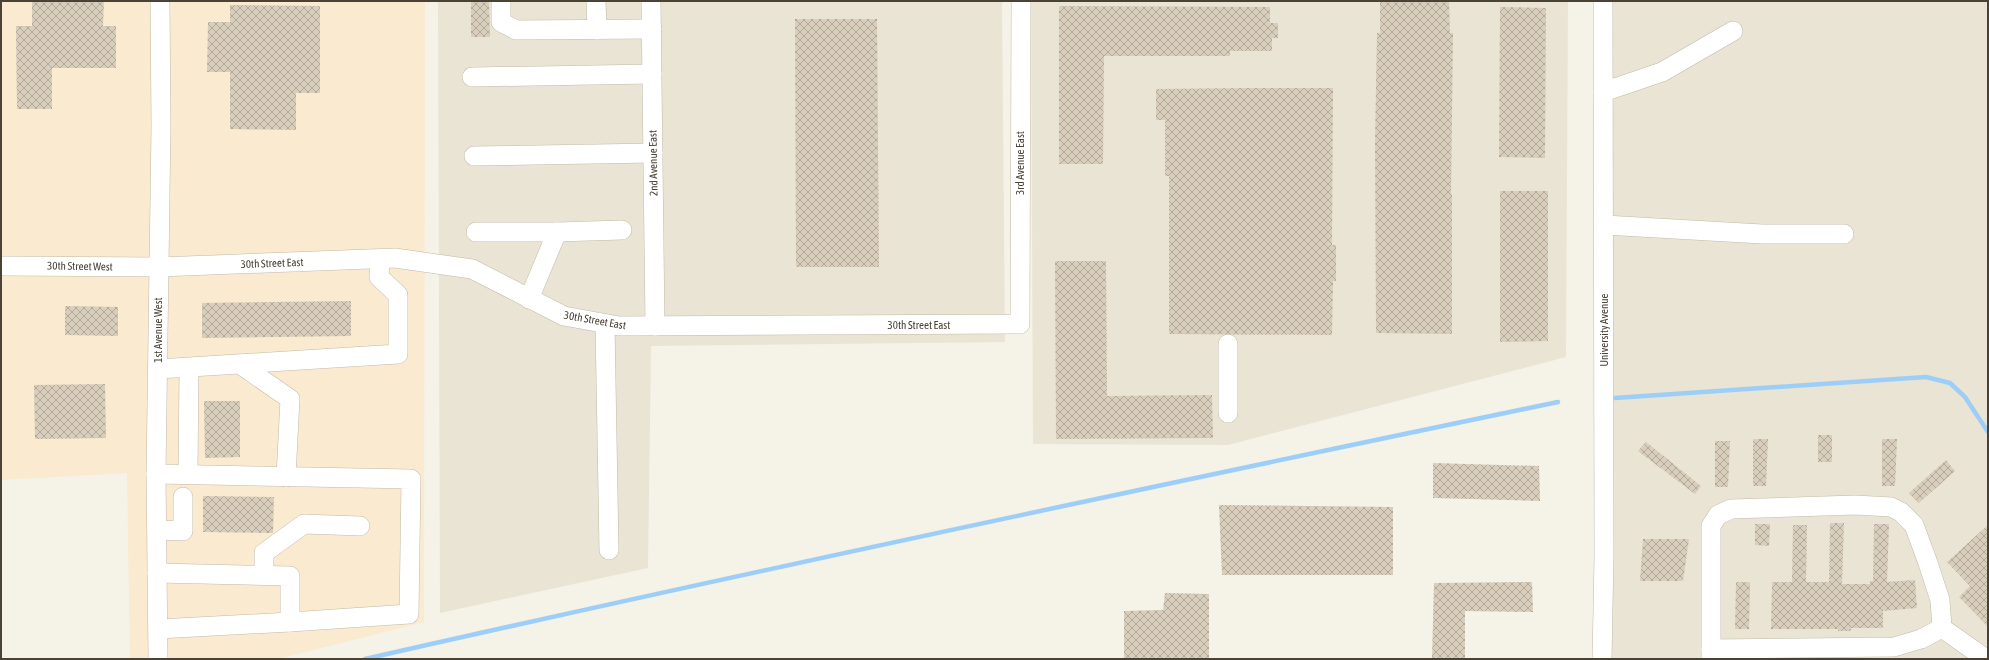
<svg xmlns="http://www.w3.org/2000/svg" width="1989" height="660" viewBox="0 0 1989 660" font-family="'Asap Condensed',sans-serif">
	<defs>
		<pattern id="building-cross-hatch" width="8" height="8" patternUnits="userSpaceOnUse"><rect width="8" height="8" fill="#d8cebb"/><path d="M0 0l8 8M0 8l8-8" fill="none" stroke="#b1a999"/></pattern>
	</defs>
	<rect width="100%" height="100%" fill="#f5f2e7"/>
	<g fill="#eae4d4">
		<path d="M438,1H1002L1005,342L651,346L648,568L440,613Z"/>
		<path d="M1031,1H1568L1566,357L1228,445L1033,444Z"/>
		<path d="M1602,1H1988V659H1611Z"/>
	</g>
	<path fill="#f9ead0" d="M1,1H425L424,622L278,659H130L127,473L1,480Z"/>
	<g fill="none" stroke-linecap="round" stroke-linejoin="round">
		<g stroke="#9dcef8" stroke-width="4.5">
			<path d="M1615,398L1926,377L1950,383L1965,397L1988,432"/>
			<path d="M365,659C762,569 1159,485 1558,402"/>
		</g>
	</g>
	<g fill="url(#building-cross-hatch)">
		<path d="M32,1H104L103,26H116V68H52V109H17L16,26H32Z"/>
		<path d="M471,1H489L490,37H471Z"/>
		<path d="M1380,1H1449L1450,33H1453L1451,194H1452V334L1376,333L1375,142L1377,33H1380Z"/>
		<path d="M230,5L320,6V93H296V130L230,129V72H207L208,22H230Z"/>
		<path d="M1059,6L1270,7V23H1278V38H1272V51H1230V56H1104L1103,164H1059Z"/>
		<path d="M1500,7L1546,8L1545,158L1499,157Z"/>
		<path d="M795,19H877L879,267H796Z"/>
		<path d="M1248,88H1333L1332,245H1336V281H1333L1332,335L1169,334V176H1165V120H1156V89Z"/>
		<path d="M1500,191H1548V341L1500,342Z"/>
		<path d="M1055,261H1106L1107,396L1212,395L1213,438L1056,439Z"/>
		<path d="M351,301V336L202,338V303Z"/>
		<path d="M65,306L118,307V336L65,335Z"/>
		<path d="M105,384L106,438L35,439L34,385Z"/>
		<path d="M204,401H240V457L205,458Z"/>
		<rect x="1818" y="435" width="14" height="27"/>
		<path d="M1753,439H1768L1766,486H1753Z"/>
		<path d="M1882,439H1897L1895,486H1882Z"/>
		<path d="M1715,441H1730L1728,487H1715Z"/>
		<path d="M1646,442L1701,486L1695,494L1638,451Z"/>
		<path d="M1946,460L1955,471L1919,503L1909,493Z"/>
		<path d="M1433,463L1539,466L1540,501L1433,498Z"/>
		<path d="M203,496L274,497L273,533L203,532Z"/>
		<path d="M1219,505L1393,507V575H1222Z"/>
		<path d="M1830,523H1844L1842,584H1870V581H1873L1874,524H1889L1887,582L1915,580L1917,608L1883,611V628H1851V631H1838V629H1771L1772,582H1792L1793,525H1807L1806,582H1829Z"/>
		<path d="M1755,524H1770L1769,546L1755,545Z"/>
		<path d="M1988,525V627L1959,597L1970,586L1947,562Z"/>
		<path d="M1643,539H1689L1683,581H1640Z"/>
		<path d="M1532,582L1533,612L1465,611V659H1432L1434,583Z"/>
		<path d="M1736,582H1750L1749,629H1735Z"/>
		<path d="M1165,593L1209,594V659H1124V611L1163,610Z"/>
	</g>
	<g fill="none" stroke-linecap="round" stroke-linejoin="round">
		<g stroke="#c2baa8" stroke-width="20">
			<g id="minor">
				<path d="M501,1V22L516,30L652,29"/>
				<path d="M596,1L597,30"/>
				<path d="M651,1L655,326"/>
				<path d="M472,77L652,74"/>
				<path d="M1603,92L1662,72L1733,31"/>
				<path d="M474,156L653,153"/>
				<path d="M1604,225L1762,234H1844"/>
				<path d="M476,232H557L529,299"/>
				<path d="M557,232L622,230"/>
				<path d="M1,266L159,267L395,258L472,269L564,316L619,326L1020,324L1021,1"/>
				<path d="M605,324L609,550"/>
				<path d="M1228,344V413"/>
				<path d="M241,365L290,399L286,477"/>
				<path d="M158,369L398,354V295L379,277L380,259"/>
				<path d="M156,474L411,479L409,614L290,622L158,629"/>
				<path d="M188,474L189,368"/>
				<path d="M157,530L183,531V497"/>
				<path d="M157,573L290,576V622"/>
				<path d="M264,574V553L304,524L360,526"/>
				<path d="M1711,649L1894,647L1921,639L1942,628"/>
				<path d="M158,659L156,474L161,128L160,1"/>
				<path d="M1602,659L1604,556L1603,1"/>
				<path d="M1711,659V526L1718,515L1731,509L1855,505L1891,507L1901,512L1914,525L1928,563L1940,600L1942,628L1986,659"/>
			</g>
		</g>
		<use href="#minor" stroke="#fff" stroke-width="19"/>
	</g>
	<g text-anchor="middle" stroke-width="3" stroke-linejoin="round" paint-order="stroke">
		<g font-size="11" fill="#494235" stroke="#fff">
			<text transform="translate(653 163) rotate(-91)" y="4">2nd Avenue East</text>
			<text transform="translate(1020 163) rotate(-90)" y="4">3rd Avenue East</text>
			<text transform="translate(272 263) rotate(-2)" y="4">30th Street East</text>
			<text transform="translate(80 266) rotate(1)" y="4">30th Street West</text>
			<text transform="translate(595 320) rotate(10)" y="4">30th Street East</text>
			<text x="919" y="329">30th Street East</text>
			<text transform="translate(158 330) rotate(-90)" y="4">1st Avenue West</text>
			<text transform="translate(1604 330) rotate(-90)" y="4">University Avenue</text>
		</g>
	</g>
	<rect width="1989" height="660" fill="none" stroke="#494235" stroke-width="4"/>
</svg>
